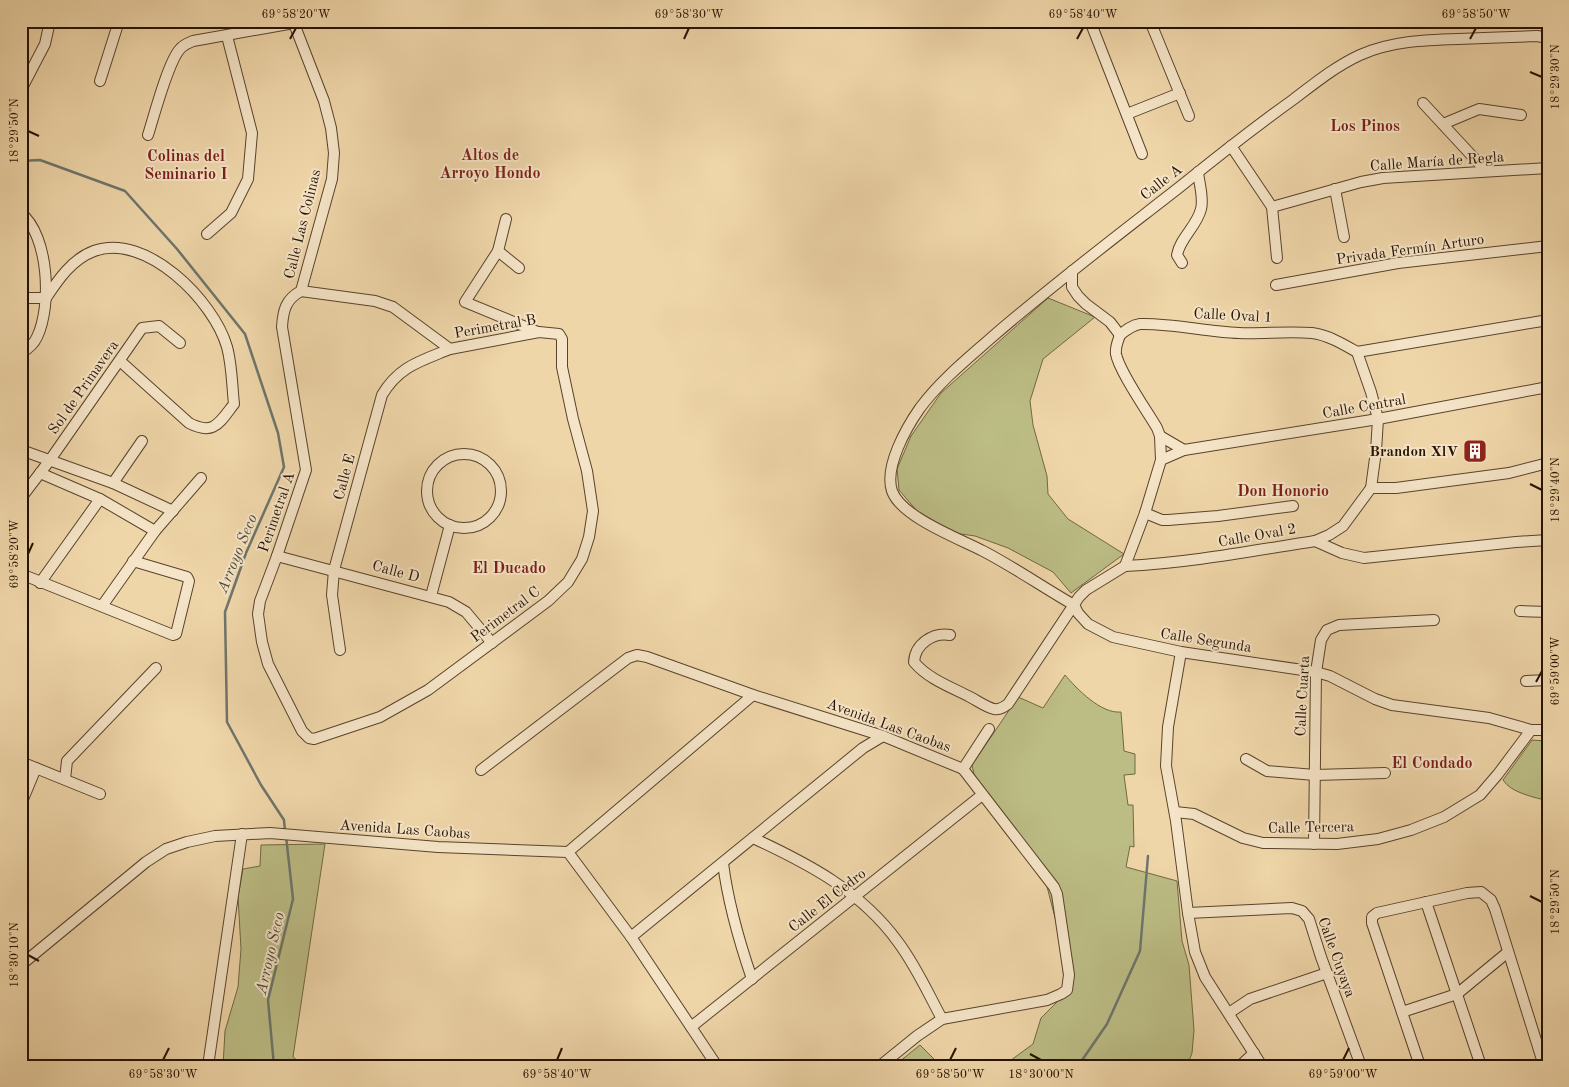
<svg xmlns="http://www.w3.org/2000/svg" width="1569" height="1087" viewBox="0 0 1569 1087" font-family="'Old Standard TT',serif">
	<rect width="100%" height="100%" fill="#efd6a9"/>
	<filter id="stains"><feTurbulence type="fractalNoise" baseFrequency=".004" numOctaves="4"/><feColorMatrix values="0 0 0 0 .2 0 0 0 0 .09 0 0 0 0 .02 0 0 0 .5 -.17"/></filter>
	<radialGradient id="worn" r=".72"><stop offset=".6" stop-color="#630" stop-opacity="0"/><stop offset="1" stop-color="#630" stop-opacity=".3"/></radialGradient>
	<g fill="#bcbd85" stroke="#716843">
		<path d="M1048,298L1095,317L1043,359L1030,401L1033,425L1047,476L1048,494L1068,519L1124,554L1071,593L1053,572L1008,548L975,536L954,533L917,511L899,490L897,469L911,436L941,393Z"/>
		<path d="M1065,675C1077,689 1101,714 1121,712L1124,751L1135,754V774L1124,775L1128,805H1133L1134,847L1130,846L1126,867L1177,881L1182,941L1189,965L1194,1030L1192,1053L1187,1066H1003L1033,1044L1041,1018L1065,994L1061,941L1044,875L975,779L972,765L1018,697L1043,708Z"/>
		<path d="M1532,740L1546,741L1548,746V801C1534,797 1511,793 1503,780Z"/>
		<path d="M325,844L293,1057L304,1066H223L225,1031L238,987L241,949L238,897L243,869L260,866L261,845Z"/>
		<path d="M920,1045L941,1066H894Z"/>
	</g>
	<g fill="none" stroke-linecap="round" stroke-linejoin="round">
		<g stroke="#6d756c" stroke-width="2.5">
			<path d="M21,161L40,160L125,191L177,249L245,334L278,433L284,467L246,553L225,612L227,722L261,785L284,820L285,831"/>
			<path d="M274,1066L268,1000L293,899L286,836"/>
			<path d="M1078,1066L1107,1024L1140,951L1148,856"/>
		</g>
		<g stroke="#58432b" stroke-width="12">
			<g id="minor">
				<path d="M293,21L324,101L331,128L334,153L332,179L301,291"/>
				<path d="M1090,21L1142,154"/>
				<path d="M1150,21L1189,116"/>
				<path d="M1548,38L1537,36C1511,37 1484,38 1458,39C1425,40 1391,41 1360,55C1336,66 1315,83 1294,99C1255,127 1218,156 1181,186C1117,236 1052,285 991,338C966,360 940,381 920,408C906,428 884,467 892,491C901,517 960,539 983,551C1014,567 1044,588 1074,605L1078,613L1088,624L1113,637L1181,652L1316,672L1330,676L1375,699L1392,705L1489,718L1531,730H1548"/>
				<path d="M100,81L119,21"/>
				<path d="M21,90L45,44L50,21"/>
				<path d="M1423,103L1486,171"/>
				<path d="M1127,114L1180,93"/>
				<path d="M1443,124L1479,109L1521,115"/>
				<path d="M148,135C154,116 168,62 180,49C183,45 188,43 193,41L294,23"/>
				<path d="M1231,146L1272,207L1277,258"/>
				<path d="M1335,189L1344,237"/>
				<path d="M1272,207L1361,182L1383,178L1548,168"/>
				<path d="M21,213C49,236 52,306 37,337C34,344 28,349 21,353"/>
				<path d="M506,219L498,251L465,302L538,332"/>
				<path d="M207,234L231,213L248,179L252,133L227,36"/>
				<path d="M498,251L519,268"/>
				<path d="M1182,263L1177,255C1180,238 1197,226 1201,209C1204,198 1199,183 1198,172"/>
				<path d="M1072,271V287L1078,296L1086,304L1110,322L1120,335C1126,330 1132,325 1140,324C1173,323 1206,332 1239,333C1263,334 1287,331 1312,333C1328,335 1343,344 1357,352L1371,392L1378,419L1376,451L1371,488L1343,526L1329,535L1315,541C1251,551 1189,563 1125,566"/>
				<path d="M1276,285L1398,263L1548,246"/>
				<path d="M301,291L375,301L393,307L450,349L539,332L559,334L562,339V367L573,419L587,471L593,511L589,537L582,559L568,582L548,601L428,690L380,717L314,739L309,738L302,731L268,664L262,642L258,614L260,601L277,556L306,470L282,327C283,310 286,299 301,291Z"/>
				<path d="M21,298H46"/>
				<path d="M46,298C58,280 72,259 94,251C146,232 214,301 227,347C232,365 232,386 234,404C219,423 214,436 189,423L120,361"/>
				<path d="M1120,335C1118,341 1115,347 1116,354C1119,371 1147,411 1157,428L1160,436L1161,460L1145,513L1125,566"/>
				<path d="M1357,352L1548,320"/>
				<path d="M1160,436L1184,450"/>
				<path d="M21,450L113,483L173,511"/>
				<circle cx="464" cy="491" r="37"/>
				<path d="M1161,460L1184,450L1378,419L1548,387"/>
				<path d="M40,473L100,499L155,531"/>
				<path d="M113,483L142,441"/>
				<path d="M1371,488H1396L1509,473L1548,463"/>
				<path d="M21,498L50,460L142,328L159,326L180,343"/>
				<path d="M1145,513L1162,520H1168L1218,516L1293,506"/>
				<path d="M1315,541L1342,553L1364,558L1516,542L1548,540"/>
				<path d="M277,556L449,602L466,612L492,643"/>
				<path d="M21,574L173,635L176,634L189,581L187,577L133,561"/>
				<path d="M40,583L100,499"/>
				<path d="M431,596L450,525"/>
				<path d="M102,606L155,531L201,478"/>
				<path d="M1520,611L1548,612"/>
				<path d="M950,635C933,632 915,644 914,662C928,679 951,687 970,697C978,701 986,707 994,709C1000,710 1004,707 1008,704L1079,597L1086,590L1125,566"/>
				<path d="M340,650L332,595L334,570L382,395C399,366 421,361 450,349"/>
				<path d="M1181,652L1168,727L1166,766L1176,821L1188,913L1195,952L1205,977L1262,1066"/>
				<path d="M1526,681L1548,680"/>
				<path d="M1246,759L1267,771L1315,775L1385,773"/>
				<path d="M21,762L100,794"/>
				<path d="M963,769L989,729"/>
				<path d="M481,770L628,658L637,655L647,657L753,695L883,736L963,769L1054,887L1057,894L1069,975L1067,990L1061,994L1047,1000L942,1019L917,1036L880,1066"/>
				<path d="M65,779L67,761L156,668"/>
				<path d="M21,804L36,768"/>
				<path d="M1175,812L1194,814L1243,838L1263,843L1337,844L1378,839L1411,830L1444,817L1480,795L1498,774L1531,730"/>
				<path d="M753,838C809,864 861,891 898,942C916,966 928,993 942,1019"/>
				<path d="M1314,844L1316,672L1321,640L1327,630L1339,625L1434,620"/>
				<path d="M568,852L753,695"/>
				<path d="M723,863C728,903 739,941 752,979"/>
				<path d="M1426,902L1481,1066"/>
				<path d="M1188,913L1292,908L1302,911L1309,919L1321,957L1361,1066"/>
				<path d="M631,937L863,748L883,736"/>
				<path d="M21,965L146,862L166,849L187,842L215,836L270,833L438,847L568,852L631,937L717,1066"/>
				<path d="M1402,1012L1457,994L1508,952"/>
				<path d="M1229,1013L1250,999L1327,973"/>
				<path d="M691,1027L982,795"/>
				<path d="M208,1066L242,834"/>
				<path d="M1240,1066L1254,1053"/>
				<path d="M1420,1066L1372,923V917L1377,913L1467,893L1481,892L1491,900L1495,909L1544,1066"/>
			</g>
		</g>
		<use href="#minor" stroke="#f5e4c7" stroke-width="10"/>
	</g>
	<path fill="none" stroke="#261201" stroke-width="2" d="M290,39L296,28M684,39L689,28M1077,39L1083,28M1470,39L1476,28M1530,72L1542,77M28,131L39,136M1530,484L1542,490M28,554L33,543M1536,682L1542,671M1530,896L1542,902M28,955L39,961M1030,1054L1041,1060M163,1060L169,1048M557,1060L562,1048M950,1060L956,1048M1343,1060L1349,1048"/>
	<defs>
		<g id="building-square" transform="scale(1.25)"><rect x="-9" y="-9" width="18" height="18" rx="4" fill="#8f2418" stroke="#f5e4c7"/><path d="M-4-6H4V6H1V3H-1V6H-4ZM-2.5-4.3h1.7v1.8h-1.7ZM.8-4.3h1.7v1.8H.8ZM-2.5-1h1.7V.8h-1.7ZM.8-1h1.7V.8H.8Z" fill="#fff"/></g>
	</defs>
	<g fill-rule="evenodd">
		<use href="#building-square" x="1475" y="451"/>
	</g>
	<g text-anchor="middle" stroke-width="4" stroke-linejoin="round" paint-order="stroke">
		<g font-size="15" fill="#261201" stroke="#f5e4c7">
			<text transform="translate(1437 161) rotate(-4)" y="5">Calle María de Regla</text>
			<text transform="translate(1161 182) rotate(-38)" y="5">Calle A</text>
			<text transform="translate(302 224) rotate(-76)" y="5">Calle Las Colinas</text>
			<text transform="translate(1410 249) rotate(-8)" y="5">Privada Fermín Arturo</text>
			<text transform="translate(1233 315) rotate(3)" y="5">Calle Oval 1</text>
			<text transform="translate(495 326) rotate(-10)" y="5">Perimetral B</text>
			<text transform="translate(83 387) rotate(-55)" y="5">Sol de Primavera</text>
			<text transform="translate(1364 406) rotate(-10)" y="5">Calle Central</text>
			<text transform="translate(344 477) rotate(-75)" y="5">Calle E</text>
			<text transform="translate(276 512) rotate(-71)" y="5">Perimetral A</text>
			<text transform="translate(1257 535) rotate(-10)" y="5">Calle Oval 2</text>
			<text transform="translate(396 571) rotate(15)" y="5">Calle D</text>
			<text transform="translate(505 614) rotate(-37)" y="5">Perimetral C</text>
			<text transform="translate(1206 640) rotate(9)" y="5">Calle Segunda</text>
			<text transform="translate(1302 696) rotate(-87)" y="5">Calle Cuarta</text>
			<text transform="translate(889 725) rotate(20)" y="5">Avenida Las Caobas</text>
			<text transform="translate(1311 827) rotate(-1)" y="5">Calle Tercera</text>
			<text transform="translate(405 829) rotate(4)" y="5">Avenida Las Caobas</text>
			<text transform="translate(827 900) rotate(-38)" y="5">Calle El Cedro</text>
			<text transform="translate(1337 957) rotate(70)" y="5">Calle Cuyaya</text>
		</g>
		<g font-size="15" font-weight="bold" fill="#261201" stroke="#f5e4c7" text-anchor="end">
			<text x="1458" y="456">Brandon XlV</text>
		</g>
		<g font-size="16" font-weight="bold" fill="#7a1f14" stroke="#f5e4c7">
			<text x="1365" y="131">Los Pinos</text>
			<text x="490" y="160">Altos de<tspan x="490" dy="18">Arroyo Hondo</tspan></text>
			<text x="186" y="161">Colinas del<tspan x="186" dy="18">Seminario I</tspan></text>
			<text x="1283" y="496">Don Honorio</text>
			<text x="509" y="573">El Ducado</text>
			<text x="1432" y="768">El Condado</text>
		</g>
		<g font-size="16" font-style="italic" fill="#504c3f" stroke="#f5e4c7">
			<text transform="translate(236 553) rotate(-68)" y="6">Arroyo Seco</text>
			<text transform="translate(269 953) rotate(-77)" y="6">Arroyo Seco</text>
		</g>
	</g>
	<rect width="1569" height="1087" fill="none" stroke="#efd6a9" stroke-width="55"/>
	<rect x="28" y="28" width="1514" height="1032" fill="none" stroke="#261201" stroke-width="2"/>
	<g font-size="12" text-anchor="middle" fill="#261201">
		<text x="296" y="18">69°58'20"W</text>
		<text x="689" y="18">69°58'30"W</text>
		<text x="1083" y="18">69°58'40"W</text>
		<text x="1476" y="18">69°58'50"W</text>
		<text transform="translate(1555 77) rotate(-90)" y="4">18°29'30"N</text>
		<text transform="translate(14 131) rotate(-90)" y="4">18°29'50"N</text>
		<text transform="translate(1555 490) rotate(-90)" y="4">18°29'40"N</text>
		<text transform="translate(14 554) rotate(-90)" y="4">69°58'20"W</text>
		<text transform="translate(1555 671) rotate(-90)" y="4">69°59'00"W</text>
		<text transform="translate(1555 902) rotate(-90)" y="4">18°29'50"N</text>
		<text transform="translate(14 955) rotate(-90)" y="4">18°30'10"N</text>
		<text x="163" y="1078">69°58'30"W</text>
		<text x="557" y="1078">69°58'40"W</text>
		<text x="950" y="1078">69°58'50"W</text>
		<text x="1041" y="1078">18°30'00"N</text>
		<text x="1343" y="1078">69°59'00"W</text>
	</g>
	<rect width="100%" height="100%" filter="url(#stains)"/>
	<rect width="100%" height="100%" fill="url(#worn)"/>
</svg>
